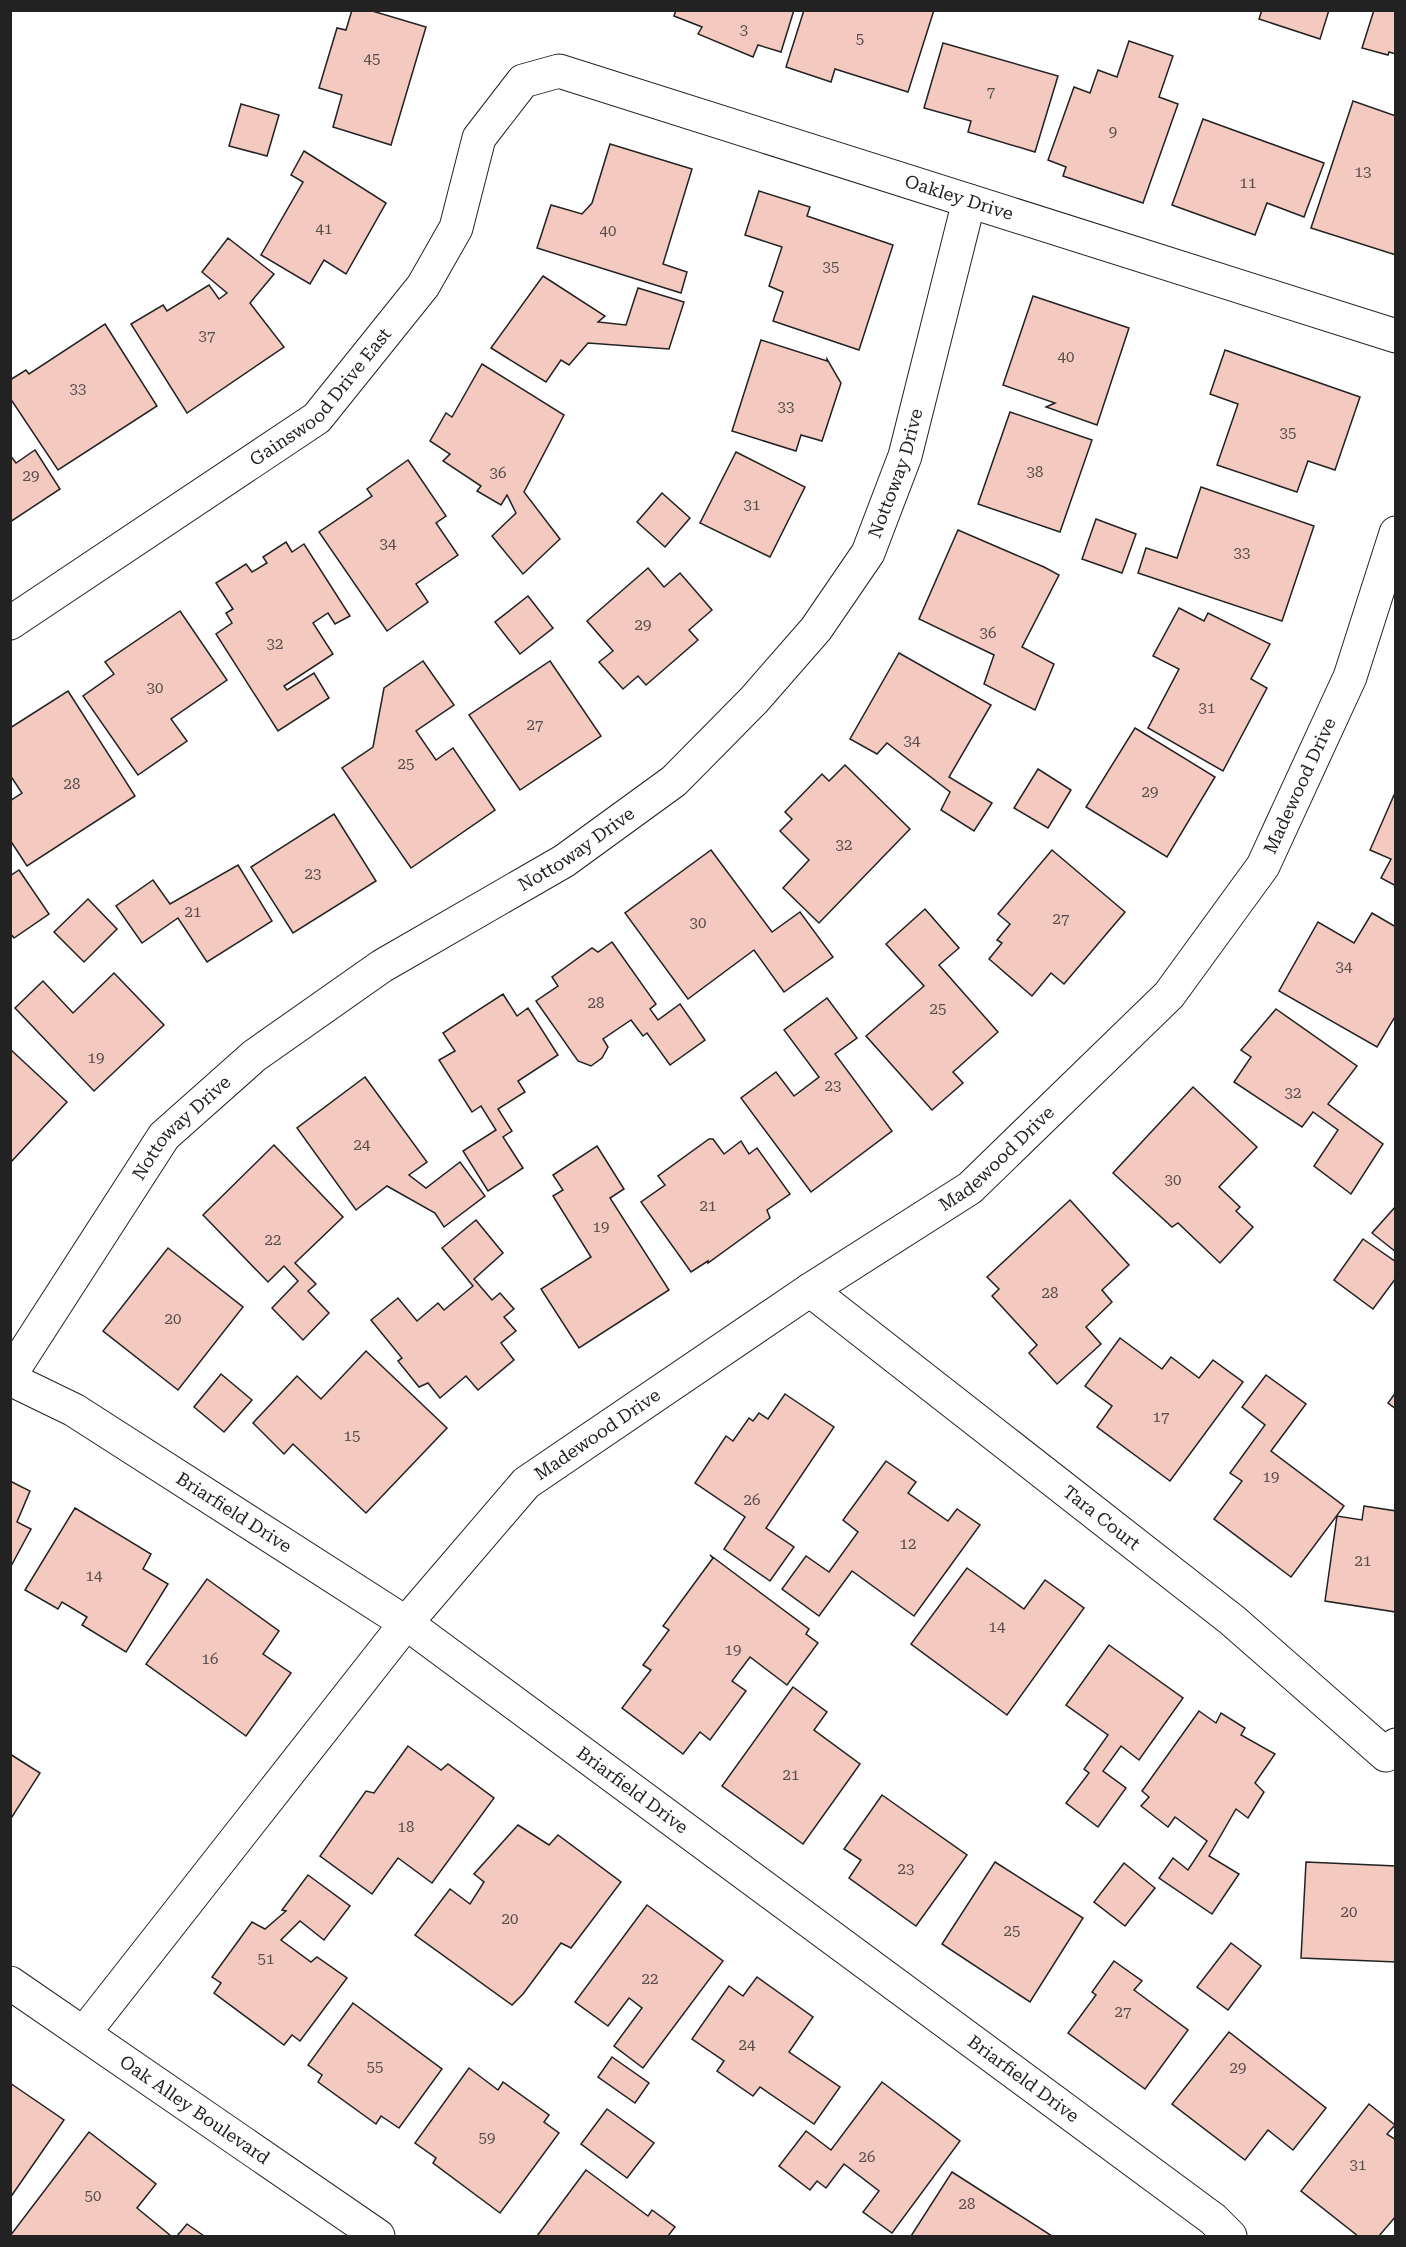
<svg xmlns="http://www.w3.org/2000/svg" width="1406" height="2247" viewBox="0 0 1406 2247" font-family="'Roboto Serif',serif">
	<rect width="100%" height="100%" fill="#fff"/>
	<g fill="#f3c9c0" stroke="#222" stroke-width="1.5">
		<path d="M352,10H369L426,27L391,145L333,127L342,95L319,88L337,28L346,30Z"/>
		<path d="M676,10H794L781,52L758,45L753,57L698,34L702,27L674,16Z"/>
		<path d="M804,10H934L908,92L835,69L831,82L786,67Z"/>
		<path d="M1262,10H1329L1320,39L1259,19Z"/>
		<path d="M1374,10H1396V54L1389,52L1388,55L1362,48Z"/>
		<path d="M1129,41L1173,56L1159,97L1178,104L1143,203L1063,176L1066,167L1048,160L1074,87L1090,93L1098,70L1117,77Z"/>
		<path d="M943,43L1058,76L1035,152L968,132L971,121L924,108Z"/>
		<path d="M1353,101L1396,116V255L1311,228Z"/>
		<path d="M241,104L279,115L267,156L229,146Z"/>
		<path d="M1203,119L1324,163L1304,217L1267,203L1255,235L1172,205Z"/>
		<path d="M610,144L692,169L663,264L687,272L681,293L537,248L551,205L582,214L592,203Z"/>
		<path d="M304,151L386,203L346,274L324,260L310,284L261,255L303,182L291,175Z"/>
		<path d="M759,191L810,207L807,216L893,245L859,350L773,321L783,292L769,286L782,247L745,235Z"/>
		<path d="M228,238L274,274L250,303L284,347L187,413L131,324L163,305L167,311L209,285L219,299L227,293L202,272Z"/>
		<path d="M543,276L605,316L598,322L626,325L638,288L684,302L669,349L588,343L569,365L561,360L546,382L491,348Z"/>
		<path d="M1033,296L1129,328L1097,425L1046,407L1055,403L1003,385Z"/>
		<path d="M105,324L157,406L58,470L10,398V380L26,370L29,374Z"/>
		<path d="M761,340L827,361V359L841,383L822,441L801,435L796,451L732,431Z"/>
		<path d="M1225,350L1360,397L1335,470L1308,461L1297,492L1217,465L1238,404L1210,394Z"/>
		<path d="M482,364L564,415L524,492L560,539L523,574L492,536L516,513L507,495L501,505L477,491L481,486L443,461L450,454L430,441L446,413L452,417Z"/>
		<path d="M1010,412L1092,440L1060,532L978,504Z"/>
		<path d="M35,450L60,489L10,522V455L16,463Z"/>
		<path d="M736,452L805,487L770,557L700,523Z"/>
		<path d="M408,460L446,516L436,523L458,555L416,584L428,602L387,631L319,532L372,496L367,489Z"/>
		<path d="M1201,487L1314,526L1282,621L1138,573L1146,548L1177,558Z"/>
		<path d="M662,493L690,518L665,547L637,522Z"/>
		<path d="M1096,519L1136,534L1122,573L1082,559Z"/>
		<path d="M958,530L1044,567L1059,575L1022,647L1054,664L1035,710L984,684L994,655L919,619Z"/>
		<path d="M286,542L292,552L304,544L350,616L335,624L328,613L313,623L333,654L284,686L287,690L314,673L329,698L278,731L216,634L232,623L226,613L233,609L216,583L246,564L252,572L267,563L263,557Z"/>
		<path d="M648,568L664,587L680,573L712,610L689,630L698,640L646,685L638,676L623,689L599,662L613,651L587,621Z"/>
		<path d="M528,596L553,628L520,654L495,622Z"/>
		<path d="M1179,608L1204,621L1208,613L1270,644L1251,679L1267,688L1223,771L1148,728L1179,669L1153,656Z"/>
		<path d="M180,611L227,680L171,719L187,741L138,775L83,696L114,674L105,662Z"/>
		<path d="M899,653L991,705L949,777L992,803L974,831L941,810L950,792L887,743L877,754L850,739Z"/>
		<path d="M423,661L454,705L416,731L436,760L453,748L495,810L411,868L342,768L373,747L384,688Z"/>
		<path d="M550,661L601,736L520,790L469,715Z"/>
		<path d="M68,691L135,796L27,866L10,840V801L22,793L10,775V728Z"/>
		<path d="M1135,728L1215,777L1167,857L1086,807Z"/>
		<path d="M845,765L910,829L819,923L783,888L809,860L780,831L792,819L785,812L822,774L829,781Z"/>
		<path d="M1038,769L1071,790L1048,828L1014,808Z"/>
		<path d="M1394,795H1396V886L1381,878L1391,859L1370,850Z"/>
		<path d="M334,814L376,881L293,933L251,867Z"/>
		<path d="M711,850L772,932L800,912L833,957L784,992L754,950L688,999L625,913Z"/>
		<path d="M1052,850L1125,912L1064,984L1051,973L1032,996L989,959L1002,943L997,940L1010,924L998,914Z"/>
		<path d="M238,865L272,921L207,962L178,918L142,943L116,906L153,880L170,904Z"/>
		<path d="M19,870L49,914L14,938L10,933V876Z"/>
		<path d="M88,899L117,929L84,962L54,932Z"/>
		<path d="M925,909L959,948L939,965L998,1032L953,1072L963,1083L932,1110L866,1036L924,986L886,944Z"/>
		<path d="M1372,913L1396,927V1015L1377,1047L1279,991L1318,922L1354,943Z"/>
		<path d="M612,942L656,1004L650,1009L658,1020L680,1004L705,1040L670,1065L647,1033L643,1036L631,1020L603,1039L608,1047L602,1058L591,1066L578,1061L536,1001L558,986L552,977L592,948L598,952Z"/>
		<path d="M114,973L164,1025L94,1091L15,1008L43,981L73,1013Z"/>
		<path d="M503,994L517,1016L528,1008L558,1055L518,1081L525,1092L498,1109L512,1131L503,1137L523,1168L488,1191L463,1151L496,1130L481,1106L472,1112L439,1060L455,1051L443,1033Z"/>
		<path d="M827,998L857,1038L835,1054L892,1131L811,1192L741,1098L776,1072L794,1096L819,1077L784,1030Z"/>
		<path d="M1276,1009L1357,1066L1328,1104L1383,1144L1351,1194L1314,1166L1338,1130L1313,1112L1302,1127L1234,1082L1251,1057L1241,1050Z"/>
		<path d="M10,1049L67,1102L10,1163Z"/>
		<path d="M365,1077L427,1162L409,1175L426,1188L460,1162L485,1196L444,1227L435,1213L387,1186L356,1210L297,1128Z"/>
		<path d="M1193,1087L1257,1147L1219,1187L1240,1207L1236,1211L1253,1227L1220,1263L1178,1223L1172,1227L1113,1173Z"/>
		<path d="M709,1139H713L724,1154L741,1141L749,1154L757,1148L790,1194L767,1210L770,1218L708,1263V1261L691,1272L641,1202L665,1185L658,1176Z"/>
		<path d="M274,1145L343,1217L295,1263L316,1284L308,1291L329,1313L303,1340L272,1308L298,1281L284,1266L268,1282L203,1215Z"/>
		<path d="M597,1146L624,1189L610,1198L669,1290L579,1348L541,1289L591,1257L553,1196L563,1190L553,1175Z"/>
		<path d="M1070,1200L1129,1265L1102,1290L1112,1302L1086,1327L1101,1344L1057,1384L1029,1353L1037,1345L992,1296L999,1289L987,1277Z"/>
		<path d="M1396,1206V1252L1372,1233Z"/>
		<path d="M476,1220L503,1253L474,1279L492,1300L500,1293L514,1309L504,1317L516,1331L501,1343L514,1360L478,1390L466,1376L440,1398L428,1383L419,1387L398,1361L402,1358L371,1320L398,1298L417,1321L438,1303L444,1310L473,1286L442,1248Z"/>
		<path d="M1363,1239L1396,1262V1278L1373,1309L1334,1280Z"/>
		<path d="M168,1248L243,1307L178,1390L103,1331Z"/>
		<path d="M1120,1338L1162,1369L1171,1357L1199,1378L1213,1360L1243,1382L1170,1481L1097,1427L1112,1406L1085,1386Z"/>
		<path d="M366,1351L447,1428L366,1513L293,1444L284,1454L253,1423L297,1376L321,1399Z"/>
		<path d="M221,1374L252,1400L224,1432L194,1407Z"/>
		<path d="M1266,1375L1306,1404L1271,1451L1344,1506L1291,1577L1214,1519L1242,1481L1230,1473L1265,1425L1242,1407Z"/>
		<path d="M1396,1392V1409L1388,1403Z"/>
		<path d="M785,1394L834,1427L766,1528L794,1547L770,1581L724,1549L745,1517L695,1483L726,1436L733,1441L749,1418L753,1421L759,1413L768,1419Z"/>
		<path d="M886,1461L916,1482L908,1493L948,1521L957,1509L980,1525L914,1616L852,1571L819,1616L782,1589L806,1556L829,1572L858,1532L843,1520Z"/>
		<path d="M10,1481L30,1491L17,1522L31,1529L10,1568Z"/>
		<path d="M1364,1506L1396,1511V1612L1325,1601L1337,1516L1362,1520Z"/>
		<path d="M75,1508L151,1554L143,1569L168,1584L126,1652L82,1625L87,1617L62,1602L58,1609L25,1590Z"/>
		<path d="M710,1555L809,1629L806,1634L818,1643L787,1685L750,1657L732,1681L746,1691L710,1740L700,1732L683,1754L622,1708L651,1670L643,1665L669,1630L663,1626L713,1558Z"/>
		<path d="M967,1568L1024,1609L1045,1580L1084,1608L1007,1715L911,1644Z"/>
		<path d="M207,1579L279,1631L263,1654L291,1673L246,1736L146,1664Z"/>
		<path d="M1109,1645L1183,1698L1139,1760L1121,1746L1103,1771L1126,1788L1098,1827L1066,1803L1089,1773L1084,1769L1108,1735L1066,1705Z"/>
		<path d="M793,1687L827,1712L814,1730L860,1764L803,1844L722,1786Z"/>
		<path d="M1199,1711L1216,1723L1221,1713L1245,1728L1241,1735L1275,1754L1255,1783L1264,1792L1248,1818L1236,1809L1209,1856L1239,1874L1212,1914L1159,1878L1173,1858L1188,1870L1207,1841L1175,1817L1168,1827L1141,1806L1149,1797L1142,1791Z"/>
		<path d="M408,1746L441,1770L448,1764L494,1798L432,1883L398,1858L372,1894L320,1856L366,1791L374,1793Z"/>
		<path d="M10,1754L40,1773L10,1820Z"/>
		<path d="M882,1795L967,1855L916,1926L849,1878L861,1860L844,1849Z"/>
		<path d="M518,1825L549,1845L558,1835L621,1882L571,1948L561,1943L523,1994L512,2005L415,1935L450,1889L470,1904L484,1882L474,1874Z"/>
		<path d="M995,1862L1083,1918L1030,2002L942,1944Z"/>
		<path d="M1306,1862L1396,1866V1962L1301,1958Z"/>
		<path d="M1124,1863L1155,1888L1125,1926L1094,1902Z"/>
		<path d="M308,1875L350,1906L324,1940L300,1921L281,1940L311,1962L317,1957L347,1978L300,2041L292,2035L284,2045L214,1993L221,1983L212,1977L252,1922L265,1929L286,1911L282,1910Z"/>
		<path d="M647,1905L723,1961L643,2068L614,2046L642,2008L629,1998L608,2026L575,2002Z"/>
		<path d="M1231,1943L1261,1966L1228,2010L1197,1987Z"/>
		<path d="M1114,1961L1142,1981L1134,1990L1188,2030L1145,2089L1068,2033L1096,1995L1092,1992Z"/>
		<path d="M757,1977L813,2017L789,2052L840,2087L814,2124L760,2087L753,2096L717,2071L724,2061L692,2039L729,1986L743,1996Z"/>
		<path d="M353,2003L442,2069L399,2128L381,2116L376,2124L318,2082L322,2075L308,2065Z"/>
		<path d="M1229,2032L1326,2108L1293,2150L1268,2130L1245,2160L1172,2104Z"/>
		<path d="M612,2057L649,2083L635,2103L598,2077Z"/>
		<path d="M469,2068L498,2090L503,2082L549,2115L544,2122L559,2133L500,2213L433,2163L436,2158L415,2143Z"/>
		<path d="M882,2082L960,2141L892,2233L863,2212L879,2191L844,2164L826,2188L817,2181L810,2190L779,2166L806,2131L831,2150Z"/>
		<path d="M10,2083L64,2120L10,2198Z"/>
		<path d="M1369,2104L1395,2125L1387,2134L1396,2140V2216L1379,2236H1358L1301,2191Z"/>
		<path d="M607,2109L654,2143L627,2178L581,2144Z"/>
		<path d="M89,2132L156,2184L137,2208L171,2236H10Z"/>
		<path d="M586,2170L648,2216L652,2210L675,2227L668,2236H537Z"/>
		<path d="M952,2172L1052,2236H911Z"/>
		<path d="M187,2224L204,2236H177Z"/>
	</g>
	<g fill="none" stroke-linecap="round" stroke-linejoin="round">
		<g stroke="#222" stroke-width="35">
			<g id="minor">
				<path id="s1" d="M10,623L317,418L423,286L456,228L479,138L523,81L559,71L1396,336"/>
				<path id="s2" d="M810,1290L1232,1620L1386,1755L1396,1745"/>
				<path id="s3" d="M10,1375L164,1136L254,1056L382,966L564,861L674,781L754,700L816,629L868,553L905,456L969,201"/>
				<path id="s4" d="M10,1379L74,1410L406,1623L1213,2219L1230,2236"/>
				<path id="s5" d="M10,1983L378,2236"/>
				<path id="s6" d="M84,2033L406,1623L526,1483L810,1290L970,1188L1169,995L1263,866L1350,677L1396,533"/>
			</g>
		</g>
		<use href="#minor" stroke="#fff" stroke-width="33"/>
	</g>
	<g text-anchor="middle" stroke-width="4.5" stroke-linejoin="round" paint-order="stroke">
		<g font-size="15" fill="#564c4a">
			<text x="744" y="35">3</text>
			<text x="860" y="44">5</text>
			<text x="372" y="64">45</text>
			<text x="991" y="97">7</text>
			<text x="1113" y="137">9</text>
			<text x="1363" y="177">13</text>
			<text x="1248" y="188">11</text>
			<text x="324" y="234">41</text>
			<text x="608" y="236">40</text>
			<text x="831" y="272">35</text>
			<text x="207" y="341">37</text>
			<text x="1066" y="362">40</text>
			<text x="78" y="394">33</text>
			<text x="786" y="412">33</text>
			<text x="1288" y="438">35</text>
			<text x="1035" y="477">38</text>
			<text x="498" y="478">36</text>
			<text x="31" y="481">29</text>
			<text x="752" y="510">31</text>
			<text x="388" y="549">34</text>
			<text x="1242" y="558">33</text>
			<text x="643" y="630">29</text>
			<text x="988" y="638">36</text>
			<text x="275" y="649">32</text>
			<text x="155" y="693">30</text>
			<text x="1207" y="713">31</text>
			<text x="535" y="730">27</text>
			<text x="912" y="746">34</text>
			<text x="406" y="769">25</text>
			<text x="72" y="789">28</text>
			<text x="1150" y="797">29</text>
			<text x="844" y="850">32</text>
			<text x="313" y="879">23</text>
			<text x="193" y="917">21</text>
			<text x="1061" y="924">27</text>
			<text x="698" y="928">30</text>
			<text x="1344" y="972">34</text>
			<text x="596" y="1008">28</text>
			<text x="938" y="1014">25</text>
			<text x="96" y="1063">19</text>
			<text x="833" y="1091">23</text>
			<text x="1293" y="1098">32</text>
			<text x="362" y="1150">24</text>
			<text x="1173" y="1185">30</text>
			<text x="708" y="1211">21</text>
			<text x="601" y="1232">19</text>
			<text x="273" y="1245">22</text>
			<text x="1050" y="1298">28</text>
			<text x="173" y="1324">20</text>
			<text x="1161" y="1422">17</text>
			<text x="352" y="1441">15</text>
			<text x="1271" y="1482">19</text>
			<text x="752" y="1505">26</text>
			<text x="908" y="1549">12</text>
			<text x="1363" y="1566">21</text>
			<text x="94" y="1581">14</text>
			<text x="997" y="1632">14</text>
			<text x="733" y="1655">19</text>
			<text x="210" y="1664">16</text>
			<text x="791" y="1780">21</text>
			<text x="406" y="1832">18</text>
			<text x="906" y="1874">23</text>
			<text x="1349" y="1917">20</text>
			<text x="510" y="1924">20</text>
			<text x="1012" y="1936">25</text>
			<text x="266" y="1964">51</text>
			<text x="650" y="1984">22</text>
			<text x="1123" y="2017">27</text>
			<text x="747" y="2050">24</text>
			<text x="375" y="2072">55</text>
			<text x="1238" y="2073">29</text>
			<text x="487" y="2143">59</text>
			<text x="867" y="2162">26</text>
			<text x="1358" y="2170">31</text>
			<text x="93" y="2201">50</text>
			<text x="967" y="2209">28</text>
		</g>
		<g font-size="18" fill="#222" stroke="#fff">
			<text dy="6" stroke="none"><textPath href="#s1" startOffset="1227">Oakley Drive</textPath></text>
			<text dy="6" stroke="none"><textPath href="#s1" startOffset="386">Gainswood Drive East</textPath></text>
			<text dy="6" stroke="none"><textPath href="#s3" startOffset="1292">Nottoway Drive</textPath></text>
			<text dy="6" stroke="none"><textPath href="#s6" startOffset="1764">Madewood Drive</textPath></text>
			<text dy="6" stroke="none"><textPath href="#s3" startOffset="788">Nottoway Drive</textPath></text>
			<text dy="6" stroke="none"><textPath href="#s3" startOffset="302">Nottoway Drive</textPath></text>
			<text dy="6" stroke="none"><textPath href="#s6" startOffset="1278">Madewood Drive</textPath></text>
			<text dy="6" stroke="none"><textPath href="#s6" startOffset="792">Madewood Drive</textPath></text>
			<text dy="6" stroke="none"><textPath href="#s4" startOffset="261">Briarfield Drive</textPath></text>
			<text dy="6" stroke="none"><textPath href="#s2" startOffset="370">Tara Court</textPath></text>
			<text dy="6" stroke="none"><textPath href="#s4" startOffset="747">Briarfield Drive</textPath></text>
			<text dy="6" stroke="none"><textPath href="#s4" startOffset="1233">Briarfield Drive</textPath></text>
			<text dy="6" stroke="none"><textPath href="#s5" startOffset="224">Oak Alley Boulevard</textPath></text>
		</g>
	</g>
	<rect width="1406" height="2247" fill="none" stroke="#222222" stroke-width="24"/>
</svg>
